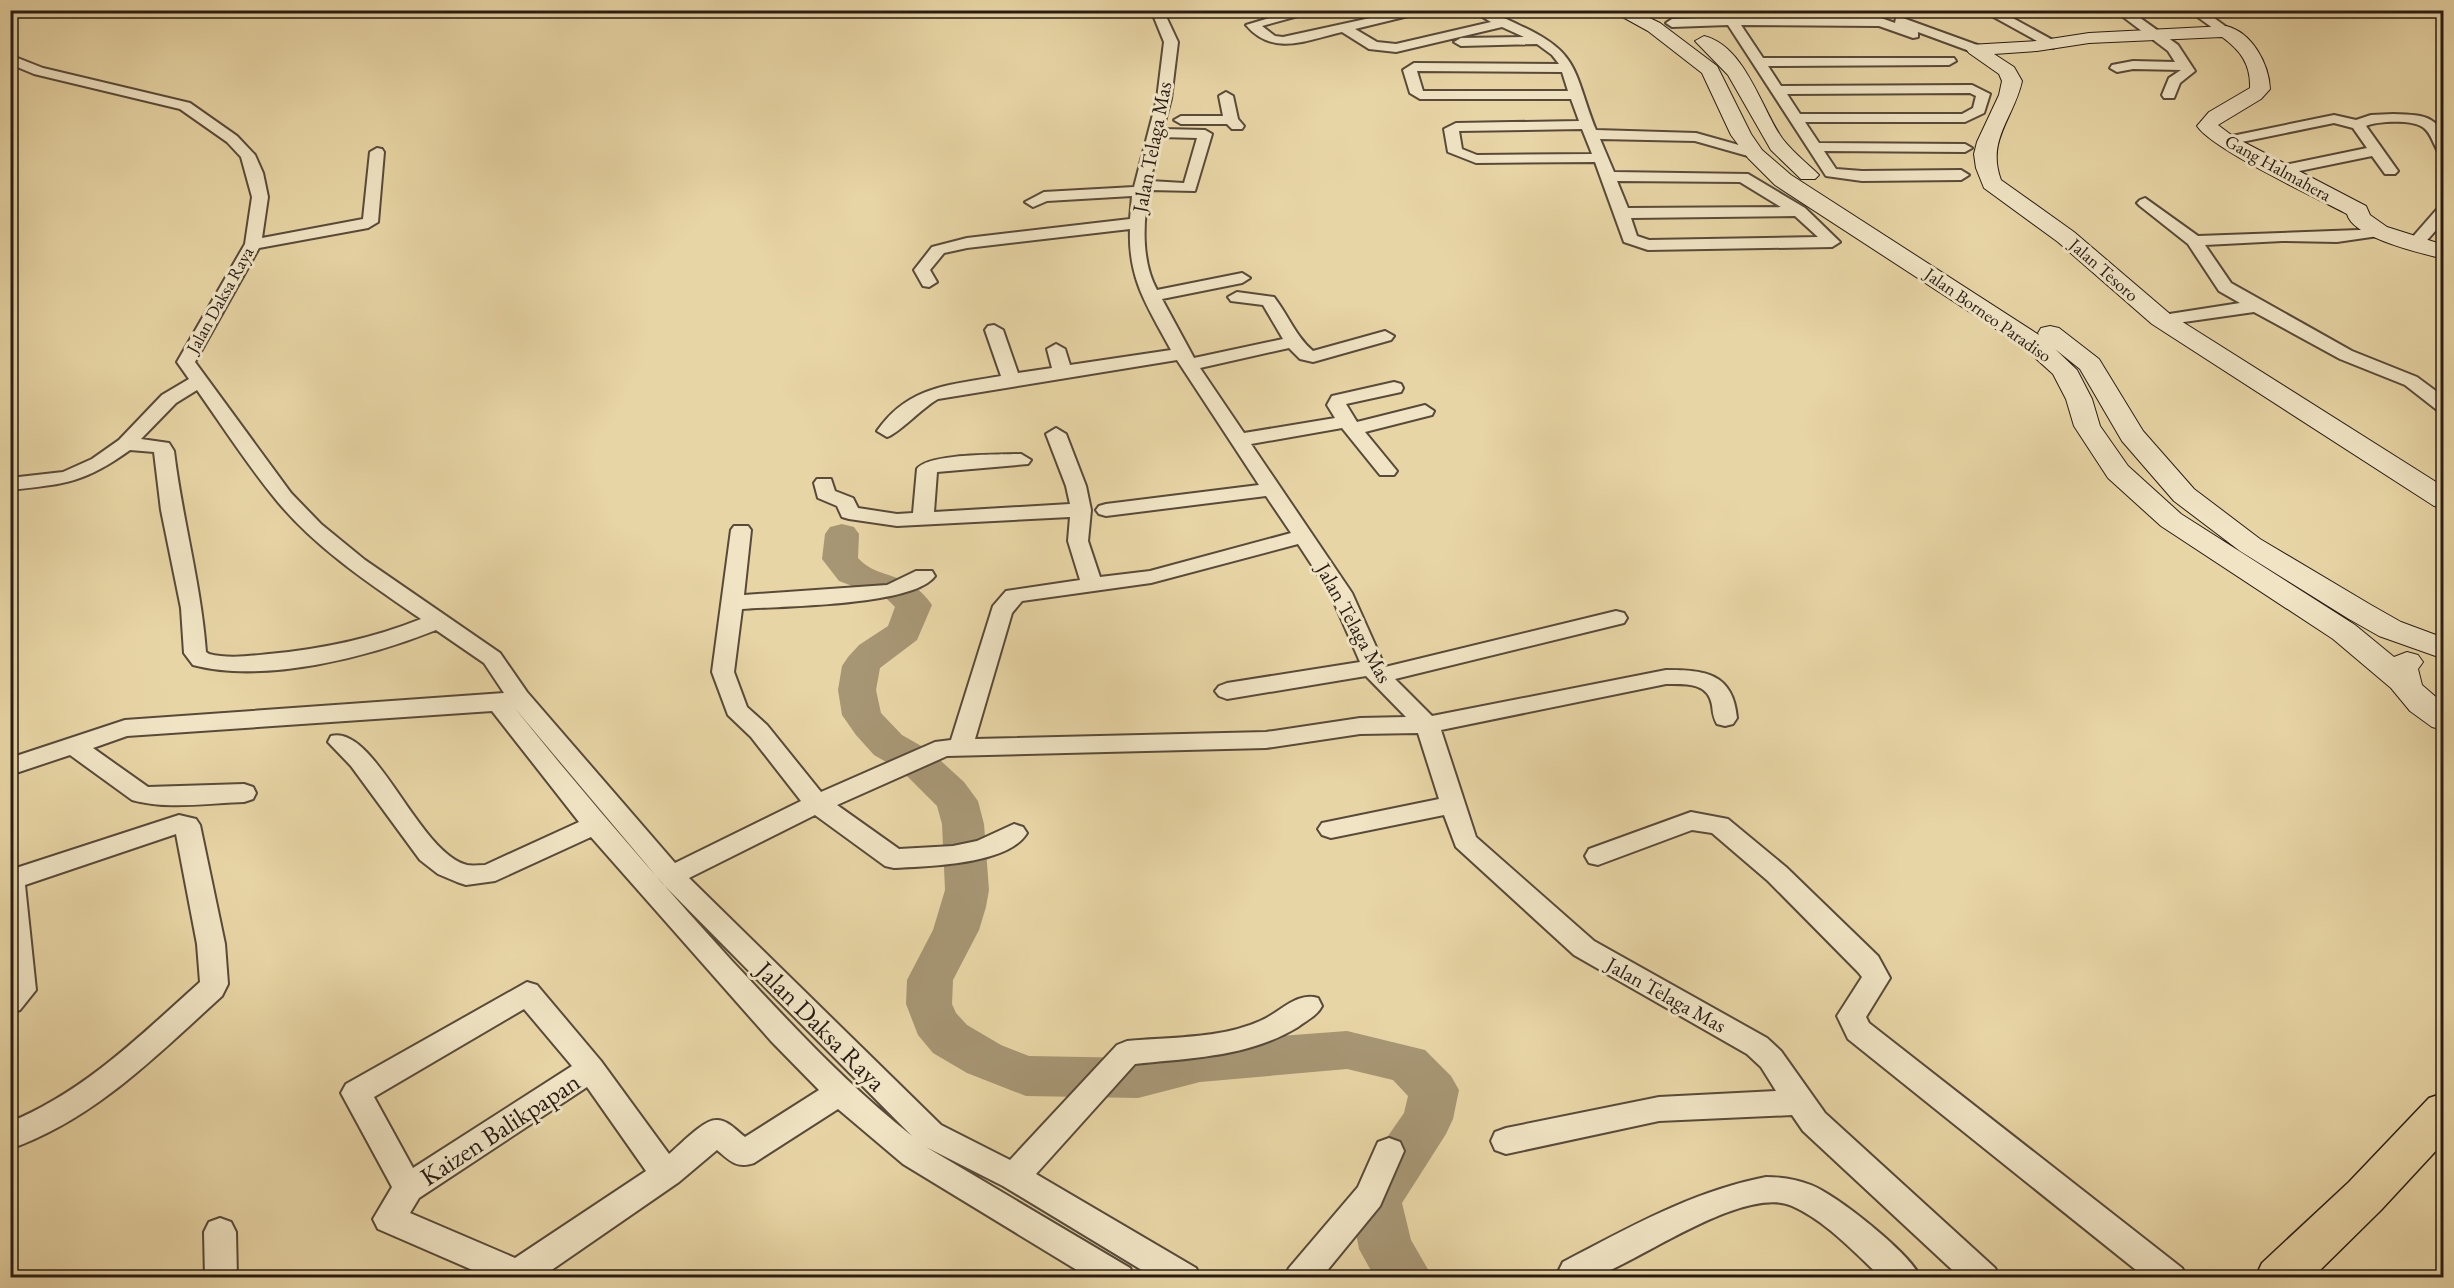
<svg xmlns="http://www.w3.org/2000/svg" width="2454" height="1288" viewBox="0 0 2454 1288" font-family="'EB Garamond',serif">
	<rect width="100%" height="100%" fill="#e8d5a5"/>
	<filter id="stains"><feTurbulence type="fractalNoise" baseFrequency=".00333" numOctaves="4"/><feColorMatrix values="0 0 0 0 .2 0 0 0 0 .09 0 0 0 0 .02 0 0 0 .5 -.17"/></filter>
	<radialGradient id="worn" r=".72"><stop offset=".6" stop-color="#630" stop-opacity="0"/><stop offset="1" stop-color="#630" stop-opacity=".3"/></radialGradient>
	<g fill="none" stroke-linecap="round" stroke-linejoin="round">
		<path fill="#a79674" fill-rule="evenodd" d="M842,524L854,527L859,534L858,558C879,581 909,570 932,605L917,640L880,668L876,690L881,713L902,735L930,751L964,782L978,801L984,824L989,890L986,907L979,930L953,980L952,1004L956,1013L967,1025L1001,1045L1029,1056L1138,1058L1200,1042L1347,1031L1425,1050L1451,1076L1459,1090L1453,1119L1446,1134L1402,1203L1411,1240L1433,1278H1375L1359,1249L1350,1202L1372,1159L1404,1113L1408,1096L1393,1080L1347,1069L1200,1082L1138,1098L1026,1096L967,1073L933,1053L918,1035L906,1004L907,980L933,930L945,890L942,824L937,806L902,771L874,755L856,735L842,715L838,690L842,666L848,657L859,645L888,626L895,607L887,599L839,581L822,559L825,534L830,527Z"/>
		<g stroke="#584a3a" stroke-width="4">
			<g id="street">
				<path d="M1151,10H1163L1178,42L1171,99L1163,129L1205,130L1212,134L1195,191L1149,190C1143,221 1141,261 1157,290L1242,273L1250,278L1242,283L1162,299L1194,358L1283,339L1263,305L1231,301L1228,297L1237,292L1274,297C1288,315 1296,337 1313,351L1385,331L1394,336L1391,340L1313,362L1300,359L1289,348L1200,368L1244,433L1335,418L1327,405L1332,396L1394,382L1401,384L1403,388L1401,392L1346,404L1357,422L1425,405L1434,411L1432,415L1365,432L1397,471L1394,475H1380L1342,428L1251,444L1352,593L1385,667L1616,611L1624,613L1627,618L1624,623L1395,679L1432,716L1666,670C1705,670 1733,673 1737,718L1733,724L1725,726L1717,724C1713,717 1713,713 1712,705C1708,682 1685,684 1666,684L1441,730L1476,837L1594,941L1767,1038L1781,1051L1825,1113L1995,1268L2000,1278H1961L1803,1131L1792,1115L1659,1121L1506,1154L1495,1150L1491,1141L1495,1132L1506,1128L1659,1097L1776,1091L1761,1067L1747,1054L1574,955L1456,847L1444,815L1331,838L1322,835L1318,829L1322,823L1439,799L1418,733L1360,734L1266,748L947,756L837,805L899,849L953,846L977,841L1014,824L1023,827L1027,833C1008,865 927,866 894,868L885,866L815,815L689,878L941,1125L1010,1160L1117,1045L1127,1041C1170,1037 1220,1039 1260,1021C1280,1013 1296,991 1318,998L1322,1006C1317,1016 1307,1020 1298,1027C1249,1057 1191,1058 1135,1064L1036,1174L1196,1268L1201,1278H1155L1003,1186L926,1147L1130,1268L1135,1278H1090L903,1164L838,1109L754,1163C737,1169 730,1161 717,1150L679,1182L540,1278H491L378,1229L373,1219L392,1187L341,1093L346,1084L527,982L537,985L601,1061L669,1154C680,1145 703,1120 716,1120C727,1119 737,1131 745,1137L819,1090L771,1041L591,837L495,881L466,885L457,882L438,874L420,860L351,766L328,742L331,736C375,724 418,853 467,865C472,866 479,865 485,865L579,822L492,711L127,736L93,748L148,787L244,784L253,787L256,793L253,799L244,802C207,803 168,810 132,800L70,755L10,775V758L125,720L504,693L484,663L436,630C369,657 264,684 193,665L184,653L181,608L161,510L154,452L130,450C84,483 65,484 10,490V478L63,472L92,459L119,440L162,395L189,379L177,362L245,244L252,197L241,157L227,142L180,109L34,74L10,64V55L43,68L190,103L237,136L255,155L263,173L268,197L262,238L363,219L370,152L377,148L382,149L384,152L378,222L368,228L259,248L195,362L291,493L321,524L365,560L500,653L527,692L675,863L801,801L751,737L728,715L712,672L731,530L734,526H748L751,530L744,595L887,585L916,571H932L935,576C914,606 780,606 742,609L734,672L747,707L767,725L821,792L935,742L951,740L993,606L1006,591L1080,580L1068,541L1070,517L897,526L849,519L842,517L837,506L818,498L814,483L817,479H831L835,491L853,498L858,508L897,514L913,513L917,469C928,453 1001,455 1021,454L1031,460L1028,464L937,472L934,512L1070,504L1066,486L1046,434L1056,428L1066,434L1086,486L1091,510L1088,541L1100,577L1150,571L1291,533L1266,496L1106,516L1099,514L1096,510L1099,506L1106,504L1259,485L1177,360L938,399C923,407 898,434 887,437L877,431C909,385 951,385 1001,376L985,330L988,326L994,325L1003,330L1018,373L1052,368L1047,349L1056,344L1065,349L1070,365L1171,350C1148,307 1128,280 1130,229L967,248L944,253L930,270L937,282L929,287L923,286L914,270L932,247L967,238L1130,219L1132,196L1047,201L1033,207L1025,202L1044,192L1134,187L1157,99L1164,42ZM1161,137L1197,138L1184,183L1150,181ZM197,390C223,427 248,466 277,501C317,549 370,584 421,619C371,639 322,649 269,654C249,656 228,659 209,654L206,652C201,584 182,518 174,451L169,443L141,439L176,403ZM1298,544L1330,593L1360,662L1227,683L1219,686L1215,691L1219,696L1227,699L1366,676L1406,717L1360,718L1266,732L975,739L1012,613L1022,601L1151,583ZM513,706L662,883L912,1136C846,1084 790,1023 733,962C657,879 584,794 513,706ZM524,1009L572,1066L413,1168L374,1097ZM587,1087L646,1171L515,1258L410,1213L419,1198Z"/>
				<path d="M1296,10H1320L1262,26L1275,36L1283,37L1407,10H1433L1355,29L1377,42L1396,44L1491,22L1471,10C1489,10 1502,17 1519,25C1581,53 1573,72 1596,130L1696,133L1760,151L1762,154L1755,158L1695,141L1600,139L1614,172L1748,174L1805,208L1840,242L1832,247L1648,250L1624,242L1595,162L1476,163L1448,152L1444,129L1456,123L1579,121L1571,99H1420L1410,93L1403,70L1414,63L1559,64L1552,55L1537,44L1461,46L1454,42L1461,38L1524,37L1502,27L1396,52L1369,49L1342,32C1307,40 1273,57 1246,25ZM1417,71L1562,72L1568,91H1423ZM1582,129L1592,154L1477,155L1462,149L1459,131ZM1617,181L1740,182L1781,207L1628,208ZM1795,216L1818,237L1649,240L1637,236L1631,218Z"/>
				<path d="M1719,10H1732L1736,17L1881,18L1895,23L1896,18L1900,17L1980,46V52L1975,53L1918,32V37L1913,38L1879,26L1741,25L1763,58H1954L1956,61L1949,65L1768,66L1781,86L1972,85L1990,94L1984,113L1965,122H1805L1819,143L1965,144L1972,148L1965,152L1824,151L1836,169L1862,171L1961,170L1969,175L1961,180L1862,181L1826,176L1728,25L1672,27L1666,23L1672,19L1724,17ZM1970,93L1976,96L1973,108L1962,114H1800L1787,94Z"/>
				<path d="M1981,10H1998L2060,44L2053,48L2048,47Z"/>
				<path d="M2114,10H2129L2178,45L2195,71L2180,83L2174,98H2164L2162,95L2169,78L2181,70L2133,69L2117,72L2110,68L2112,65L2133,61L2175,62L2168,51Z"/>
				<path d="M2188,10H2203L2232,31L2231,34H2221Z"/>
				<path d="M1226,92L1233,96L1238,119L1244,126L1242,129H1232L1227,124H1181L1174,120L1181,116H1223L1219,96Z"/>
				<path d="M2393,114C2427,115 2444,116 2444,154L2439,153C2434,146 2431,133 2424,128C2414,119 2377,121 2366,126L2398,171L2395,174H2385L2372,156L2280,175L2272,170L2275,167L2367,148L2353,128L2334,123L2227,145L2220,141L2227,137L2334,115L2356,120L2371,115Z"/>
				<path d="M2145,198L2198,236L2385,229L2387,232L2385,235L2337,242L2282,241L2205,245L2231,283L2352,351L2417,377L2444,397V412L2437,410L2405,385L2340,359L2254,312L2163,325L2157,324L2154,320L2157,316L2163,315L2240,303L2219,291L2188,244L2140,206L2137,203L2140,200Z"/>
				<path d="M2444,206V221L2422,246H2410L2408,243L2410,240L2438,208Z"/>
				<path d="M1691,812L1728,819L1786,867L1878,956L1890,978L1866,1017L1869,1023L2182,1268L2187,1278H2146L1848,1039L1837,1016L1862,977L1858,972L1768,881L1712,833L1692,830L1598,865L1589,863L1585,856L1589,849Z"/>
				<path d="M179,815L196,819L200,825L225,944L228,984L222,996C157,1055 95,1119 10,1149V1122C84,1092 141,1035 200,982L197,944L176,834L25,885L36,990L20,1010L10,1013V870Z"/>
				<path d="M1389,1138L1400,1142L1404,1151L1380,1206L1321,1278H1284L1289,1268L1358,1187L1378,1142Z"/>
				<path d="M1766,1177C1783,1177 1796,1179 1811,1185C1838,1196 1910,1253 1921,1278H1882C1855,1253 1826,1221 1792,1206C1745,1185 1641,1260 1597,1276C1587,1280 1571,1278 1560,1278L1558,1272L1563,1262C1628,1228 1693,1191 1766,1177Z"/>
				<path d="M220,1218L231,1222L236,1232L237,1278H205L204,1232L209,1222Z"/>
			</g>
		</g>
		<g stroke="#281c16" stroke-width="2">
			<g id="secondary">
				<path d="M1610,10H1633L1660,23L1717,66L1751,134L1762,150L1791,175L2039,335L2038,333L2041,328L2050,326L2059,328L2099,359L2143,431L2194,489L2260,539L2371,605L2401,622L2444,638V659L2379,636L2349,619L2240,551L2174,501L2122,441L2080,369L2055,349L2077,370L2092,399L2100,426L2128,466L2181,514L2355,625L2394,657L2407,652L2418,655L2423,662L2418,669L2422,685L2444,704V730L2432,727L2410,711L2391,688L2333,639L2161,526L2108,478L2074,426L2066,399L2053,374L2022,346L1775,185L1748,158L1731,135L1702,73L1648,31Z"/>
				<path d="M2226,26C2252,32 2269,64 2270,89L2261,99L2218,125L2234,137L2366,206L2370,215L2387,227L2444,245V259C2421,253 2353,238 2347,214C2317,198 2213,150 2197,126L2209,112L2250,88C2251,64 2240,50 2222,37L2089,43L2037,51L1994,54L2014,67L2022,81C2014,118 1986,140 2001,180L2074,232L2170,314L2444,487V508L2434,506L2152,324L2058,242L1984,188L1976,168L1974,154L1977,142L1999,95L2002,81L1999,74L1969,53L1966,49L1969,45L2037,41L2089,33Z"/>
				<path d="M1704,36C1745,46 1761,108 1782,138C1791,150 1804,161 1815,171L1819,175L1815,179H1801L1771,150L1728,75L1695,41Z"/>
			</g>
		</g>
		<g stroke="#281c16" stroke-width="3">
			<path id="highway" d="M2444,1093V1142L2381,1210L2312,1278H2255L2262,1263L2349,1182L2429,1098Z"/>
		</g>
		<use href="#street" fill="#f0e4c4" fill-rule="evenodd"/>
		<use href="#secondary" fill="#f0e4c4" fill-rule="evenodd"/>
		<use href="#highway" fill="#e8d5a5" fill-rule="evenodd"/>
	</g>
	<g text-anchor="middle" stroke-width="6" stroke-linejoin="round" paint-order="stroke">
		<g font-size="18" fill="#281c16" stroke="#f0e4c4">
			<text transform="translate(2278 168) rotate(29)" y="6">Gang Halmahera</text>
			<text transform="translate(2104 270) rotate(41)" y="6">Jalan Tesoro</text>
			<text transform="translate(220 300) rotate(-61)" y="6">Jalan Daksa Raya</text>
			<text transform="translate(1988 315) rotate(35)" y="6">Jalan Borneo Paradiso</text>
		</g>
		<g font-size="21" fill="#281c16" stroke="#f0e4c4">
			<text transform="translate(1152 147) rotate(-79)" y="7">Jalan Telaga Mas</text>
			<text transform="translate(1354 623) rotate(61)" y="7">Jalan Telaga Mas</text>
			<text transform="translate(1666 995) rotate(29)" y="7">Jalan Telaga Mas</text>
		</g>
		<g font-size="26" fill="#281c16" stroke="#f0e4c4">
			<text transform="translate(821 1026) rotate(45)" y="9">Jalan Daksa Raya</text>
			<text transform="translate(500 1129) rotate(-33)" y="9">Kaizen Balikpapan</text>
		</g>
	</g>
	<rect width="2454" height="1288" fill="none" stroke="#e8d5a5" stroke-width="36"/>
	<rect x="12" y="12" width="2430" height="1264" fill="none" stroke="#281c16" stroke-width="3"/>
	<rect x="18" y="18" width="2418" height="1252" fill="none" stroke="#281c16" stroke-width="1.5"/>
	<rect width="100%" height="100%" filter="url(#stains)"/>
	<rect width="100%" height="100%" fill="url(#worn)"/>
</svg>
